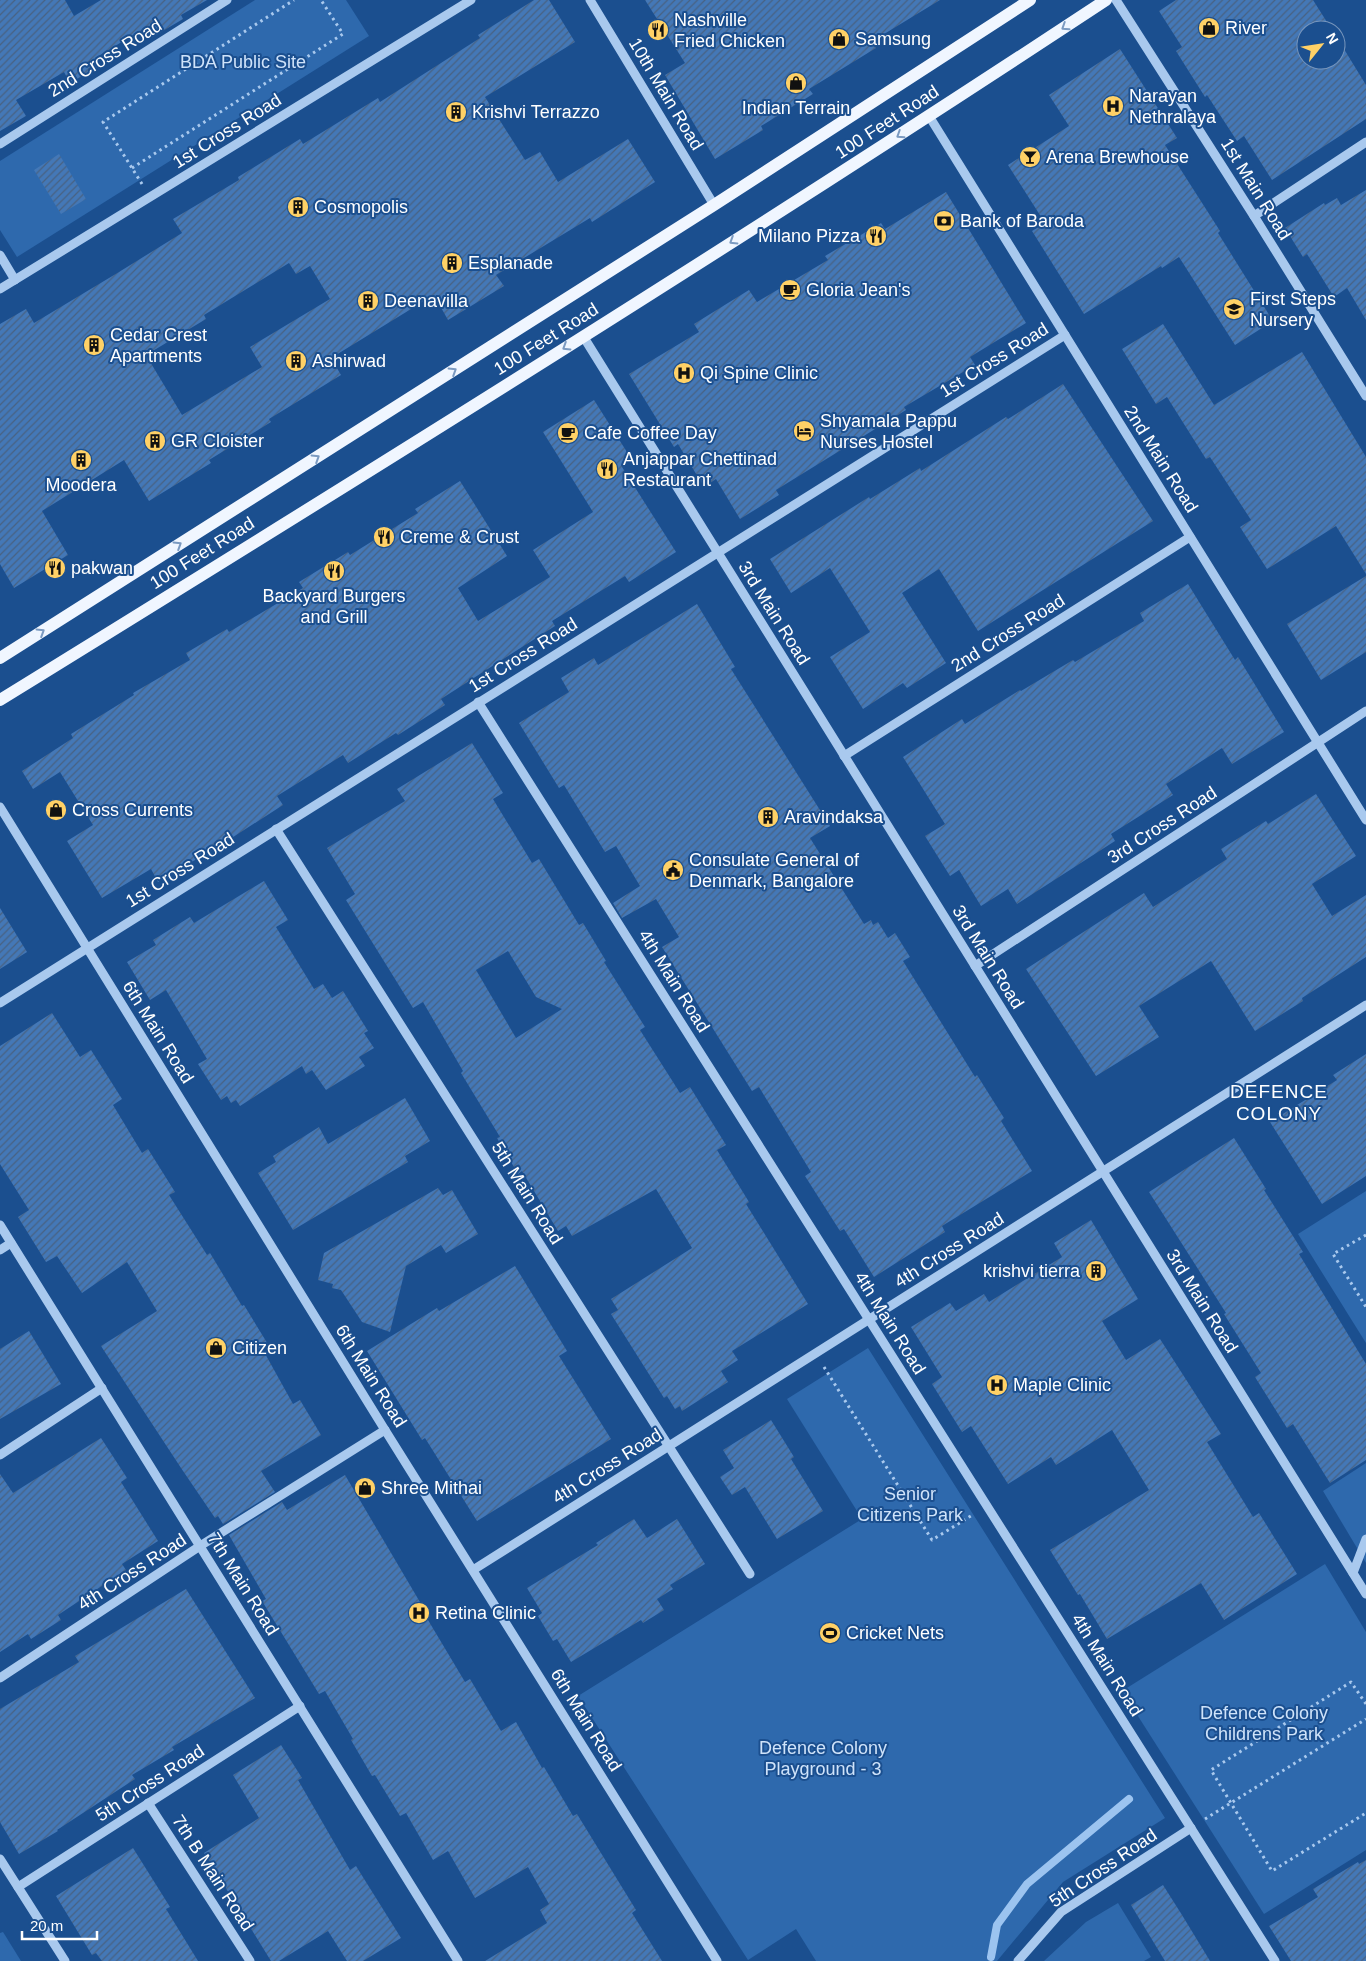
<svg xmlns="http://www.w3.org/2000/svg" width="1366" height="1961" viewBox="0 0 1366 1961" font-family="Helvetica,sans-serif">
	<defs>
		<pattern id="building-hatch" width="6" height="6" patternUnits="userSpaceOnUse" patternTransform="scale(1.25)"><rect width="6" height="6" fill="#4478b7"/><path d="M-1 1l2-2M0 6l6-6M5 7l2-2" fill="none" stroke="#486282"/></pattern>
	</defs>
	<rect width="100%" height="100%" fill="#1b4f8f"/>
	<g fill="#2e69ad">
		<path d="M255,0H346L369,36L17,257L0,230V161Z"/>
		<path d="M1366,1191V1343L1298,1234Z"/>
		<path d="M868,1348L1165,1818L1063,1882L997,1961H816L796,1929L748,1960L578,1696L862,1519L787,1399Z"/>
		<path d="M1366,1463V1563L1323,1491Z"/>
		<path d="M1325,1564L1366,1632V1850L1264,1914L1122,1691Z"/>
		<path d="M1118,1903L1151,1957L1144,1961H1044L1086,1922Z"/>
		<path d="M3,1932L21,1961H0V1933Z"/>
	</g>
	<g fill="none" stroke-linecap="round" stroke-linejoin="round">
		<path stroke="#9cc4f0" stroke-width="8" d="M991,1957L997,1925L1027,1884L1129,1799"/>
	</g>
	<g fill="url(#building-hatch)" fill-rule="evenodd">
		<path d="M0,0H65L74,16L101,0H207L181,15L183,19L151,38L145,28L95,58L100,66L70,83L64,72L16,100L26,116L0,131Z"/>
		<path d="M534,0H549L575,42L485,97L525,160L540,152L558,182L628,139L655,182L592,222L590,218L496,275L504,286L448,320L434,295L331,358L341,375L269,419L271,422L209,460L211,463L149,501L124,460L42,511L68,555L14,588L0,564V324L26,309L34,323L119,272L182,233L173,219L239,180L238,177L300,139L303,144L378,98L380,102L480,38L478,35ZM289,263L296,274L310,266L330,299L250,347L262,367L182,415L146,355L206,319L204,315Z"/>
		<path d="M645,0H940L871,42L876,48L809,89L813,94L761,126L763,130L715,159L665,75L685,63Z"/>
		<path d="M1176,0H1313L1332,30H1306V60H1336V36L1366,85V119L1272,180L1244,136L1237,141L1207,95L1205,97L1176,51L1182,47L1159,11Z"/>
		<path d="M1120,49L1177,138L1165,145L1220,231L1218,233L1273,321L1235,345L1179,257L1162,268L1161,266L1084,314L1032,231L1045,223L1008,165L1069,126L1049,95Z"/>
		<path d="M59,154L86,199L61,214L34,170Z"/>
		<path d="M1366,190V320L1347,288L1334,297L1307,254L1303,257L1285,228L1324,203L1325,205L1337,198L1341,205Z"/>
		<path d="M946,192L1026,323L970,357L975,365L904,407L906,410L776,490L779,495L740,519L716,479L704,487L678,444L674,447L629,374L699,332L694,324L749,290L757,302L828,260L825,256L881,223L885,229Z"/>
		<path d="M1163,324L1214,405L1302,352L1366,457V574L1336,526L1267,569L1240,527L1251,520L1210,457L1206,459L1167,397L1156,404L1122,349Z"/>
		<path d="M1063,384L1153,521L978,631L939,569L902,593L946,663L907,688L903,683L863,709L830,657L870,632L830,568L791,593L770,559L869,497L870,499L920,468L921,471L1006,417L1008,419Z"/>
		<path d="M594,400L632,460L622,467L676,552L629,582L625,576L552,621L555,626L441,699L445,705L398,735L396,733L348,763L343,755L277,796L283,805L227,841L158,882L151,869L102,898L67,841L93,825L60,772L33,789L22,771L73,738L71,734L134,695L133,693L190,660L186,653L227,629L229,632L303,588L299,582L348,552L350,555L418,513L415,509L460,481L507,556L458,588L478,621L550,577L533,550L593,512L543,432Z"/>
		<path d="M1366,576V652L1321,680L1287,624Z"/>
		<path d="M1188,584L1235,660L1238,657L1284,732L1232,764L1222,748L1166,784L1173,795L1111,834L1115,841L1017,904L1008,889L981,906L959,870L950,876L925,836L945,824L903,757L962,719L965,724L1020,690L1021,691L1073,660L1075,662L1144,621L1140,613Z"/>
		<path d="M697,604L735,667L731,669L830,826L810,838L864,924L871,920L873,925L878,922L888,938L895,933L910,957L903,961L975,1077L977,1075L1004,1118L1001,1121L1032,1171L942,1226L945,1232L874,1277L844,1229L840,1231L805,1176L811,1172L759,1087L752,1091L662,947L679,937L656,899L622,918L613,903L640,886L616,846L605,852L564,785L559,788L519,723L569,692L561,678L594,658L598,665Z"/>
		<path d="M472,743L503,793L493,799L532,863L539,859L579,925L583,923L606,961L604,962L645,1027L640,1030L680,1093L690,1087L726,1145L717,1150L749,1202L746,1204L808,1304L732,1351L738,1360L721,1371L728,1382L682,1411L680,1406L675,1409L667,1396L664,1398L611,1314L618,1310L611,1299L692,1248L656,1189L572,1236L566,1226L558,1231L522,1171L518,1174L497,1138L500,1137L461,1073L463,1071L423,1002L413,1008L346,900L355,894L327,848L405,801L397,789ZM508,951L536,997L562,1009L516,1038L476,970Z"/>
		<path d="M1316,794L1356,856L1312,884L1332,916L1366,895V957L1302,998L1303,1001L1255,1031L1211,961L1139,1006L1159,1037L1096,1076L1026,969L1144,893L1153,907L1227,859L1221,849L1266,821L1268,824Z"/>
		<path d="M264,881L288,920L276,927L314,989L323,984L332,998L343,991L368,1031L364,1033L374,1048L359,1057L365,1066L326,1090L312,1070L306,1074L302,1066L240,1106L236,1100L231,1103L227,1096L221,1100L198,1064L207,1059L166,990L150,1000L127,962L156,945L153,940L190,917L194,923Z"/>
		<path d="M0,908L27,952L0,969Z"/>
		<path d="M52,1013L80,1057L91,1050L122,1099L113,1105L142,1153L148,1149L175,1192L169,1195L207,1255L210,1253L242,1306L244,1305L269,1346L263,1350L293,1404L300,1400L321,1435L261,1471L275,1492L223,1524L218,1516L215,1518L181,1468L101,1346L157,1311L127,1262L82,1293L57,1256L46,1262L18,1217L29,1210L0,1164V1046Z"/>
		<path d="M1366,1054V1176L1322,1204L1270,1122L1337,1080L1333,1075Z"/>
		<path d="M405,1098L430,1141L405,1156L408,1162L293,1230L258,1173L276,1162L273,1156L319,1127L328,1144Z"/>
		<path d="M1234,1138L1266,1189L1264,1190L1303,1252L1299,1254L1366,1364V1460L1330,1483L1293,1424L1287,1428L1255,1377L1261,1373L1224,1314L1226,1313L1149,1192Z"/>
		<path d="M438,1188L443,1195L452,1190L478,1234L446,1253L441,1245L406,1266L390,1332L362,1322L341,1290L332,1288L333,1284L318,1280L324,1253Z"/>
		<path d="M1091,1220L1138,1299L1102,1321L1126,1360L1160,1339L1221,1434L1207,1442L1253,1517L1259,1513L1297,1574L1224,1620L1201,1583L1107,1639L1080,1594L1078,1595L1050,1550L1149,1490L1112,1430L1056,1465L1051,1457L1008,1484L971,1426L962,1432L932,1384L942,1377L911,1327L950,1303L956,1311L984,1294L989,1302L1062,1257L1054,1243Z"/>
		<path d="M515,1266L567,1351L559,1356L611,1439L477,1521L425,1438L422,1440L367,1351L437,1308L439,1311Z"/>
		<path d="M29,1331L61,1384L0,1419V1349Z"/>
		<path d="M771,1420L794,1457L791,1459L823,1511L777,1539L745,1487L732,1495L720,1477L734,1468L723,1450Z"/>
		<path d="M101,1438L127,1478L121,1482L158,1541L122,1564L126,1570L58,1615L61,1620L31,1639L28,1634L0,1652V1474L13,1493Z"/>
		<path d="M345,1475L427,1614L425,1615L465,1682L470,1679L501,1731L516,1722L542,1768L544,1767L573,1816L577,1814L636,1910L632,1913L662,1961H485L547,1923L540,1910L549,1904L528,1867L475,1898L448,1851L433,1860L406,1813L400,1816L375,1775L372,1776L351,1740L353,1739L325,1691L319,1694L262,1601L266,1599L229,1535L282,1502L287,1510Z"/>
		<path d="M634,1519L647,1538L677,1519L705,1564L670,1585L673,1589L657,1599L664,1610L643,1623L641,1620L571,1662L557,1639L553,1641L538,1616L542,1613L527,1588L598,1545L596,1543Z"/>
		<path d="M186,1589L255,1698L172,1747L174,1750L132,1775L135,1779L57,1830L58,1831L19,1854L0,1822V1709L79,1662L75,1656Z"/>
		<path d="M281,1745L302,1778L298,1780L350,1870L356,1866L401,1938L363,1961H347L328,1931L279,1961H271L204,1853L259,1818L233,1775Z"/>
		<path d="M133,1848L170,1907L166,1909L198,1961H102L96,1953L92,1955L56,1896Z"/>
		<path d="M1366,1860V1961H1291L1269,1926L1318,1897L1313,1889L1358,1862L1359,1864Z"/>
		<path d="M1163,1885L1182,1915L1210,1961H1165L1131,1905Z"/>
	</g>
	<g fill="none" stroke-linecap="round" stroke-linejoin="round">
		<g stroke="#a9c9ee" stroke-width="3" stroke-dasharray="2.5 4" stroke-linecap="butt">
			<path d="M132,168L343,34L321,0"/>
			<path d="M142,184L103,122L294,0"/>
			<path d="M1366,1235L1333,1254L1366,1307"/>
			<path d="M824,1367L932,1540L974,1514"/>
			<path d="M1366,1704L1351,1682L1211,1770L1272,1871L1366,1813"/>
			<path d="M1205,1819L1366,1719"/>
		</g>
		<g stroke="#a9c9ee" stroke-width="9">
			<path d="M590,0L714,205"/>
			<path d="M1116,0L1254,216L1366,396"/>
			<path d="M929,116L1366,820"/>
			<path d="M0,144L227,0"/>
			<path d="M1254,216L1366,142"/>
			<path d="M0,255L15,280"/>
			<path d="M0,289L471,0"/>
			<path d="M583,336L1366,1594"/>
			<path d="M478,702L1275,1961"/>
			<path d="M844,756L1190,537"/>
			<path d="M0,807L385,1430L717,1961"/>
			<path d="M276,829L750,1574"/>
			<path d="M975,966L1366,711"/>
			<path d="M0,1003L1065,335"/>
			<path d="M0,1225L458,1961"/>
			<path d="M0,1250L11,1243"/>
			<path d="M0,1455L102,1388"/>
			<path d="M473,1570L1366,1005"/>
			<path d="M1353,1573L1366,1539"/>
			<path d="M0,1678L200,1546L385,1430"/>
			<path d="M148,1803L250,1961"/>
			<path d="M0,1859L65,1961"/>
			<path d="M18,1887L300,1706"/>
			<path d="M1018,1961L1061,1912L1191,1828"/>
		</g>
		<g stroke="#f0f6ff" stroke-width="12">
			<path d="M0,658L714,205L1030,0"/>
			<path d="M0,700C371,471 742,240 1106,0"/>
		</g>
	</g>
	<defs><path id="oneway-chevron" d="M-2-3.5L2.5 0L-2 3.5" fill="none" stroke-width="1.6" stroke-linecap="round" stroke-linejoin="round" transform="scale(1.25)"/></defs>
	<g stroke="#7b9ac1">
		<use href="#oneway-chevron" transform="translate(1065 27) rotate(147)"/>
		<use href="#oneway-chevron" transform="translate(900 135) rotate(147)"/>
		<use href="#oneway-chevron" transform="translate(733 241) rotate(148)"/>
		<use href="#oneway-chevron" transform="translate(566 347) rotate(148)"/>
		<use href="#oneway-chevron" transform="translate(453 371) rotate(-32)"/>
		<use href="#oneway-chevron" transform="translate(316 458) rotate(-32)"/>
		<use href="#oneway-chevron" transform="translate(178 545) rotate(-32)"/>
		<use href="#oneway-chevron" transform="translate(41 632) rotate(-32)"/>
	</g>
	<defs>
		<g id="shop-disc" transform="scale(1.125)"><circle r="9.5" fill="#ffd166" stroke="#1b4f8f"/><path d="M-5-2.5h2.3a2.7 3.5 0 0 1 5.4 0H5L5.5 6h-11ZM-1.5-2.5h3a1.5 2.3 0 0 0-3 0Z" fill="#111"/></g>
		<g id="restaurant-disc" transform="scale(1.125)"><circle r="9.5" fill="#ffd166" stroke="#1b4f8f"/><path d="M-5-6h1v4h1v-4h1v4h1v-4h1v5L-1.5 .5V6h-2V.5L-5-1ZM5-6V6H3V1.5H1.5Q1.5-4 5-6Z" fill="#111"/></g>
		<g id="hospital-disc" transform="scale(1.125)"><circle r="9.5" fill="#ffd166" stroke="#1b4f8f"/><path d="M-5-5h3v3.5h4V-5h3V5h-3V1.5h-4V5h-3Z" fill="#111"/></g>
		<g id="building-disc" transform="scale(1.125)"><circle r="9.5" fill="#ffd166" stroke="#1b4f8f"/><path d="M-4-6H4V6H1V3H-1V6H-4ZM-2.5-4.3h1.7v1.8h-1.7ZM.8-4.3h1.7v1.8H.8ZM-2.5-1h1.7V.8h-1.7ZM.8-1h1.7V.8H.8Z" fill="#111"/></g>
		<g id="bar-disc" transform="scale(1.125)"><circle r="9.5" fill="#ffd166" stroke="#1b4f8f"/><path d="M-6-5H6L.8 .8V4.5H3.5V6h-7V4.5H-.8V.8Z" fill="#111"/></g>
		<g id="bank-disc" transform="scale(1.125)"><circle r="9.5" fill="#ffd166" stroke="#1b4f8f"/><path d="M-6-4H6V4H-6ZM0-2.3a2.3 2.3 0 1 0 0 4.6a2.3 2.3 0 1 0 0-4.6Z" fill="#111"/></g>
		<g id="cafe-disc" transform="scale(1.125)"><circle r="9.5" fill="#ffd166" stroke="#1b4f8f"/><path d="M-5.5-4.5H6V0H3Q3 3.5 0 3.5H-2.5Q-5.5 3.5-5.5 0ZM3-3.2v2h1.7v-2ZM-6 4.5H4V6H-6Z" fill="#111"/></g>
		<g id="school-disc" transform="scale(1.125)"><circle r="9.5" fill="#ffd166" stroke="#1b4f8f"/><path d="M0-5L7-2L0 1L-7-2ZM-4 1L0 2.5L4 1V4Q0 6-4 4Z" fill="#111"/></g>
		<g id="hotel-disc" transform="scale(1.125)"><circle r="9.5" fill="#ffd166" stroke="#1b4f8f"/><path d="M-6-4.5h1.5V1H6V5H4.5V3h-9V5H-6ZM-4 0a1.8 1.8 0 1 1 3.6 0ZM.5 0V-2.5h3Q6-2.5 6 0Z" fill="#111"/></g>
		<g id="civic-disc" transform="scale(1.125)"><circle r="9.5" fill="#ffd166" stroke="#1b4f8f"/><path d="M-.6-6.5H3V-4.5H.6V-3L4-1V1h2V6H-6V1h2V-1L-.6-3ZM-1.2 2.5V6h2.4V2.5Z" fill="#111"/></g>
		<g id="stadium-disc" transform="scale(1.125)"><circle r="9.5" fill="#ffd166" stroke="#1b4f8f"/><path d="M0-5a6.5 5 0 1 0 0 10a6.5 5 0 1 0 0-10ZM-3.5-1.8h7v3.6h-7Z" fill="#111"/></g>
	</defs>
	<g fill-rule="evenodd">
		<use href="#shop-disc" x="1209" y="28"/>
		<use href="#restaurant-disc" x="658" y="30"/>
		<use href="#shop-disc" x="839" y="39"/>
		<use href="#shop-disc" x="796" y="83"/>
		<use href="#hospital-disc" x="1113" y="106"/>
		<use href="#building-disc" x="456" y="112"/>
		<use href="#bar-disc" x="1030" y="157"/>
		<use href="#building-disc" x="298" y="207"/>
		<use href="#bank-disc" x="944" y="221"/>
		<use href="#restaurant-disc" x="876" y="236"/>
		<use href="#building-disc" x="452" y="263"/>
		<use href="#cafe-disc" x="790" y="290"/>
		<use href="#building-disc" x="368" y="301"/>
		<use href="#school-disc" x="1234" y="309"/>
		<use href="#building-disc" x="94" y="345"/>
		<use href="#building-disc" x="296" y="361"/>
		<use href="#hospital-disc" x="684" y="373"/>
		<use href="#hotel-disc" x="804" y="431"/>
		<use href="#cafe-disc" x="568" y="433"/>
		<use href="#building-disc" x="155" y="441"/>
		<use href="#building-disc" x="81" y="460"/>
		<use href="#restaurant-disc" x="607" y="469"/>
		<use href="#restaurant-disc" x="384" y="537"/>
		<use href="#restaurant-disc" x="55" y="568"/>
		<use href="#restaurant-disc" x="334" y="571"/>
		<use href="#shop-disc" x="56" y="810"/>
		<use href="#building-disc" x="768" y="817"/>
		<use href="#civic-disc" x="673" y="870"/>
		<use href="#building-disc" x="1096" y="1271"/>
		<use href="#shop-disc" x="216" y="1348"/>
		<use href="#hospital-disc" x="997" y="1385"/>
		<use href="#shop-disc" x="365" y="1488"/>
		<use href="#hospital-disc" x="419" y="1613"/>
		<use href="#stadium-disc" x="830" y="1633"/>
	</g>
	<g text-anchor="middle" stroke-width="4" stroke-linejoin="round" paint-order="stroke">
		<g font-size="18" fill="#fff" stroke="#1b4f8f" text-anchor="start">
			<text x="674" y="26">Nashville<tspan x="674" dy="21">Fried Chicken</tspan></text>
			<text x="1225" y="34">River</text>
			<text x="855" y="45">Samsung</text>
			<text x="1129" y="102">Narayan<tspan x="1129" dy="21">Nethralaya</tspan></text>
			<text x="796" y="114" text-anchor="middle">Indian Terrain</text>
			<text x="472" y="118">Krishvi Terrazzo</text>
			<text x="1046" y="163">Arena Brewhouse</text>
			<text x="314" y="213">Cosmopolis</text>
			<text x="960" y="227">Bank of Baroda</text>
			<text x="860" y="242" text-anchor="end">Milano Pizza</text>
			<text x="468" y="269">Esplanade</text>
			<text x="806" y="296">Gloria Jean's</text>
			<text x="1250" y="305">First Steps<tspan x="1250" dy="21">Nursery</tspan></text>
			<text x="384" y="307">Deenavilla</text>
			<text x="110" y="341">Cedar Crest<tspan x="110" dy="21">Apartments</tspan></text>
			<text x="312" y="367">Ashirwad</text>
			<text x="700" y="379">Qi Spine Clinic</text>
			<text x="820" y="427">Shyamala Pappu<tspan x="820" dy="21">Nurses Hostel</tspan></text>
			<text x="584" y="439">Cafe Coffee Day</text>
			<text x="171" y="447">GR Cloister</text>
			<text x="623" y="465">Anjappar Chettinad<tspan x="623" dy="21">Restaurant</tspan></text>
			<text x="81" y="491" text-anchor="middle">Moodera</text>
			<text x="400" y="543">Creme &amp; Crust</text>
			<text x="71" y="574">pakwan</text>
			<text x="334" y="602" text-anchor="middle">Backyard Burgers<tspan x="334" dy="21">and Grill</tspan></text>
			<text x="72" y="816">Cross Currents</text>
			<text x="784" y="823">Aravindaksa</text>
			<text x="689" y="866">Consulate General of<tspan x="689" dy="21">Denmark, Bangalore</tspan></text>
			<text x="1080" y="1277" text-anchor="end">krishvi tierra</text>
			<text x="232" y="1354">Citizen</text>
			<text x="1013" y="1391">Maple Clinic</text>
			<text x="381" y="1494">Shree Mithai</text>
			<text x="435" y="1619">Retina Clinic</text>
			<text x="846" y="1639">Cricket Nets</text>
		</g>
		<g font-size="18" fill="#fff" stroke="#1b4f8f">
			<text transform="translate(105 58) rotate(-32)" y="6">2nd Cross Road</text>
			<text transform="translate(666 94) rotate(59)" y="6">10th Main Road</text>
			<text transform="translate(887 122) rotate(-33)" y="6">100 Feet Road</text>
			<text transform="translate(227 131) rotate(-32)" y="6">1st Cross Road</text>
			<text transform="translate(1256 189) rotate(58)" y="6">1st Main Road</text>
			<text transform="translate(546 339) rotate(-32)" y="6">100 Feet Road</text>
			<text transform="translate(994 360) rotate(-32)" y="6">1st Cross Road</text>
			<text transform="translate(1161 459) rotate(58)" y="6">2nd Main Road</text>
			<text transform="translate(202 553) rotate(-32)" y="6">100 Feet Road</text>
			<text transform="translate(774 613) rotate(58)" y="6">3rd Main Road</text>
			<text transform="translate(1008 633) rotate(-32)" y="6">2nd Cross Road</text>
			<text transform="translate(523 655) rotate(-32)" y="6">1st Cross Road</text>
			<text transform="translate(1162 825) rotate(-33)" y="6">3rd Cross Road</text>
			<text transform="translate(180 870) rotate(-32)" y="6">1st Cross Road</text>
			<text transform="translate(988 957) rotate(58)" y="6">3rd Main Road</text>
			<text transform="translate(674 981) rotate(58)" y="6">4th Main Road</text>
			<text transform="translate(158 1032) rotate(58)" y="6">6th Main Road</text>
			<text transform="translate(527 1193) rotate(58)" y="6">5th Main Road</text>
			<text transform="translate(949 1250) rotate(-32)" y="6">4th Cross Road</text>
			<text transform="translate(1202 1301) rotate(58)" y="6">3rd Main Road</text>
			<text transform="translate(890 1323) rotate(58)" y="6">4th Main Road</text>
			<text transform="translate(371 1376) rotate(58)" y="6">6th Main Road</text>
			<text transform="translate(607 1466) rotate(-32)" y="6">4th Cross Road</text>
			<text transform="translate(132 1572) rotate(-33)" y="6">4th Cross Road</text>
			<text transform="translate(243 1584) rotate(58)" y="6">7th Main Road</text>
			<text transform="translate(1107 1665) rotate(58)" y="6">4th Main Road</text>
			<text transform="translate(586 1720) rotate(58)" y="6">6th Main Road</text>
			<text transform="translate(150 1783) rotate(-33)" y="6">5th Cross Road</text>
			<text transform="translate(1103 1868) rotate(-34)" y="6">5th Cross Road</text>
			<text transform="translate(213 1873) rotate(57)" y="6">7th B Main Road</text>
		</g>
		<g font-size="18" fill="#cfe3fa" stroke="#1b4f8f">
			<text x="243" y="68">BDA Public Site</text>
			<text x="910" y="1500">Senior<tspan x="910" dy="21">Citizens Park</tspan></text>
			<text x="1264" y="1719">Defence Colony<tspan x="1264" dy="21">Childrens Park</tspan></text>
			<text x="823" y="1754">Defence Colony<tspan x="823" dy="21">Playground - 3</tspan></text>
		</g>
		<g font-size="19" letter-spacing="1" fill="#fff" stroke="#1b4f8f">
			<text x="1279" y="1098">DEFENCE<tspan x="1279" dy="22">COLONY</tspan></text>
		</g>
	</g>
	<g transform="translate(1321 45) rotate(60)"><circle r="24" fill="#1b4f8f" stroke="#7695bc"/>
	<path d="M0-4L9 19L0 12L-9 19Z" fill="#ffd166"/>
	<text y="-8" font-size="14" font-weight="bold" text-anchor="middle" fill="#ffffff">N</text>
	</g>
	<path d="M22 1931v8h75v-8" fill="none" stroke="#ffffff" stroke-width="2.5"/>
	<text x="30" y="1931" font-size="15" fill="#ffffff" stroke="#1b4f8f" stroke-width="4" paint-order="stroke">20 m</text>
</svg>
